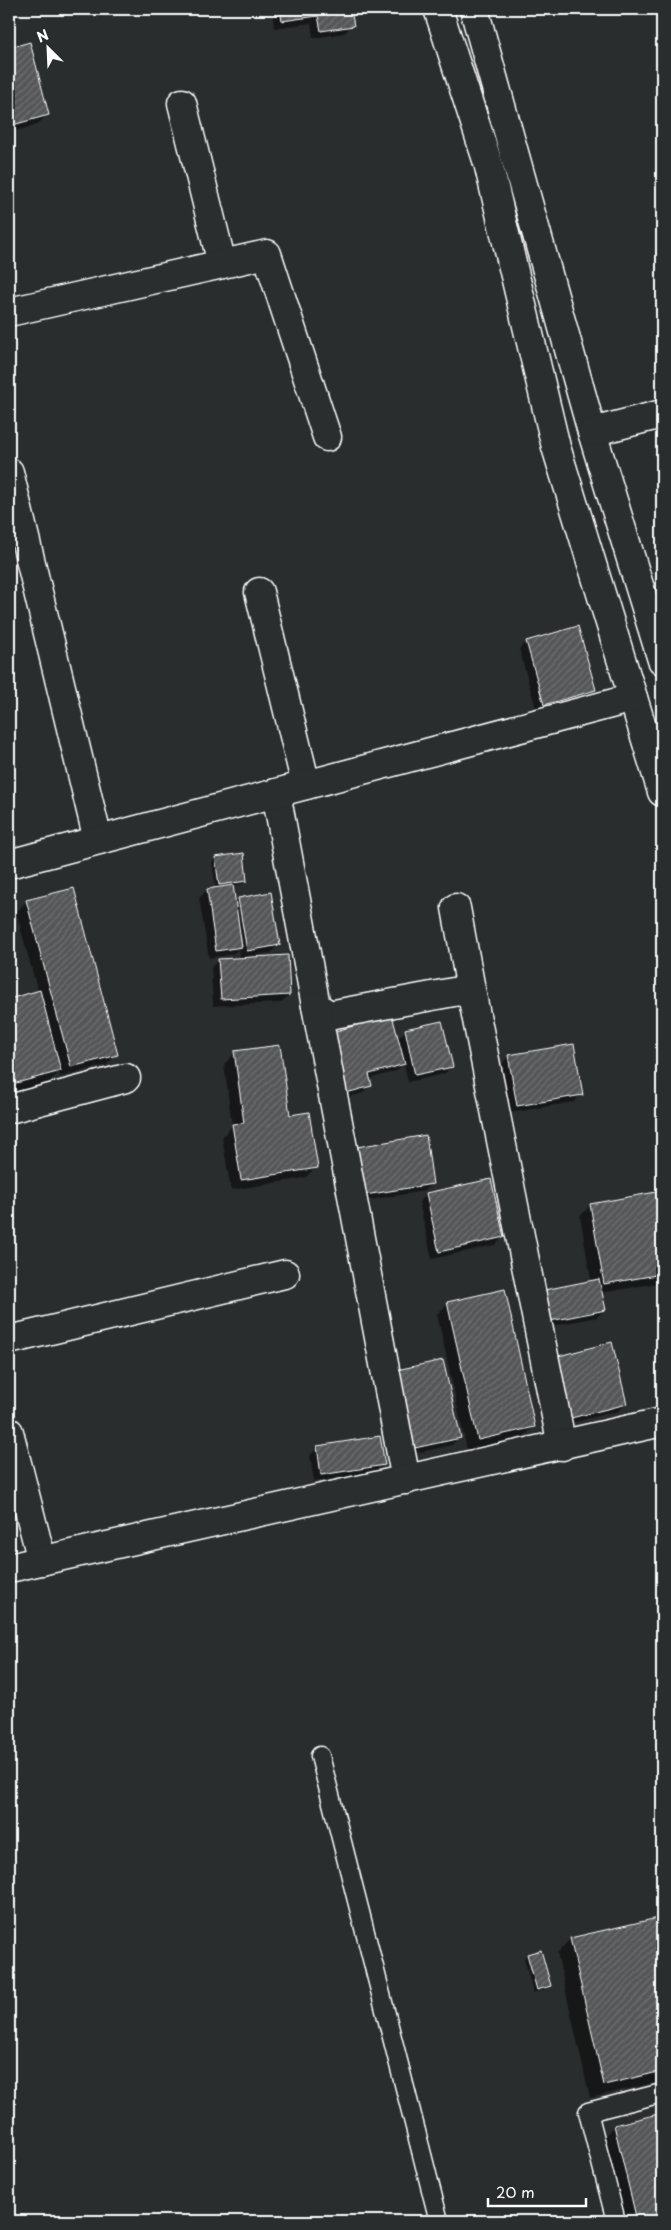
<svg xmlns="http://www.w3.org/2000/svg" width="671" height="2230" viewBox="0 0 671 2230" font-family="'Playpen Sans',sans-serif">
	<defs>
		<pattern id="building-hatch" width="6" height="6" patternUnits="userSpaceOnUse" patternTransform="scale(1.25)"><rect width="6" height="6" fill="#555758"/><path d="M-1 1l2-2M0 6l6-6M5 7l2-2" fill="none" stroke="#6e7071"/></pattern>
	</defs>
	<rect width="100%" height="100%" fill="#2a2d2e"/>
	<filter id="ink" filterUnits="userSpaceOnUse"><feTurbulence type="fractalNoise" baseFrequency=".02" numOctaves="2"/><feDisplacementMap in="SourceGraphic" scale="10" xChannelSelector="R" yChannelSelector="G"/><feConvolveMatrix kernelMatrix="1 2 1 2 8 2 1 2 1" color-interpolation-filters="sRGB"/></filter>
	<g filter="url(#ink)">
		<g fill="#0007" fill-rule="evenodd">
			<path d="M272,9H350L352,25L345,33L313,38L311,23L274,28Z"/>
			<path d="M29,44L48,114L37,125L9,133V49Z"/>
			<path d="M527,642L595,689L587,697L537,712L519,649Z"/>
			<path d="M216,858L246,881L242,884L232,886L234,903L238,899L278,945L271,953L248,956L289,995L281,1003L213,1006L211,967L219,960L240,959L238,949L233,954L209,958L199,898L207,890L216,889L212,862Z"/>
			<path d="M27,901L117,1054L106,1065L60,1077L59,1072L49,1082L9,1093V1000L38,992L16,912Z"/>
			<path d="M358,1018L397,1039L405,1031L451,1067L444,1074L408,1082L404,1064L396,1071L369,1079L371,1085L363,1093L334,1101L350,1025ZM396,1065V1068L364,1077L363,1075Z"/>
			<path d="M235,1053L289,1117L316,1167L305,1178L231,1190L222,1137L232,1126L224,1064Z"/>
			<path d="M509,1056L581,1094L574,1102L509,1113L501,1064Z"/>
			<path d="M358,1148L432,1183L424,1191L357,1202L350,1156Z"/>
			<path d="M427,1194L503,1237L495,1245L432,1259L419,1202Z"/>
			<path d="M655,1194L662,1236V1279L658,1283L601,1293L605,1310L597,1317L538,1329L591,1281L580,1216L591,1205Z"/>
			<path d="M448,1303L534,1427L523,1437L467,1450L437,1314Z"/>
			<path d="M442,1361L459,1437L452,1445L403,1456Z"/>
			<path d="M544,1366L626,1404L618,1411L559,1426Z"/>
			<path d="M318,1448L383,1465L376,1472L314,1482L310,1455Z"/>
			<path d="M662,1918V2081L590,2098L557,1953L570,1939Z"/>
			<path d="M527,1955L550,1986L546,1989L533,1993L524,1958Z"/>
			<path d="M662,2114V2221H621L601,2140L614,2126Z"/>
		</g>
		<g fill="url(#building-hatch)" stroke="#fff">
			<path d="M280,9H351L354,26L321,31L318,16L282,21Z"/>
			<path d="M30,42L49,115L9,126V48Z"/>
			<path d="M578,626L596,690L544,705L526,641Z"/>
			<path d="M244,853L247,881L219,885L215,857Z"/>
			<path d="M233,885L242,947L216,951L207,889Z"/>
			<path d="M74,888L118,1055L71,1067L26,900Z"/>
			<path d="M271,892L280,945L247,951L238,898Z"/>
			<path d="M288,955L290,995L221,999L218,959Z"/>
			<path d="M40,990L61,1071L9,1085V999Z"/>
			<path d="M390,1008L405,1064L369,1074L372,1086L342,1094L326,1034L360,1024L357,1017Z"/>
			<path d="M442,1021L453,1067L415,1075L405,1029Z"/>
			<path d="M574,1044L583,1095L517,1106L508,1055Z"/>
			<path d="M280,1045L290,1115L309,1112L318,1168L241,1180L232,1124L244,1123L234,1051Z"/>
			<path d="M426,1135L433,1184L365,1195L357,1147Z"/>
			<path d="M491,1179L504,1237L439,1252L426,1193Z"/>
			<path d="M656,1192L662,1228V1274L604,1284L590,1204Z"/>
			<path d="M599,1279L606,1310L545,1322L539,1291Z"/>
			<path d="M505,1289L535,1427L478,1440L447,1302Z"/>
			<path d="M612,1342L627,1404L567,1419L551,1358Z"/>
			<path d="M443,1360L461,1438L410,1449L392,1371Z"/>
			<path d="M380,1436L385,1465L321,1475L317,1446Z"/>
			<path d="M662,1917V2071L604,2085L570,1938Z"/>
			<path d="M541,1950L551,1986L537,1990L527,1954Z"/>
			<path d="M662,2113V2221H637L614,2125Z"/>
		</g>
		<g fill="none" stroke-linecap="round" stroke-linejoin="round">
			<g stroke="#fff" stroke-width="21">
				<g id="service">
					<path d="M320,1756L439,2221"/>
					<path d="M616,2221L588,2112L662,2093"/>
				</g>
			</g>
			<g stroke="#fff" stroke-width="31">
				<g id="minor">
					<path d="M438,9L488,163L556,447L662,792"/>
					<path d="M474,9L592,432L662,660"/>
					<path d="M182,103L222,264"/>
					<path d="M9,312L267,254L327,437"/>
					<path d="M592,432L662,414"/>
					<path d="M9,472L98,840"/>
					<path d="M259,592L306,785"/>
					<path d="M276,793L316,1006L329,1015L459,991L472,995L562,1446"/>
					<path d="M9,864L633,698"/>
					<path d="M456,908L472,995"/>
					<path d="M316,1006L406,1480"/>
					<path d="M9,1109L126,1078"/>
					<path d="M9,1340L285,1274"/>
					<path d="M9,1432L42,1561"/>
					<path d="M9,1568L662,1422"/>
				</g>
			</g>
			<use href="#service" stroke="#2a2d2e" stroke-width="18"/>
			<use href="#minor" stroke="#2a2d2e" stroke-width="28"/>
		</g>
	</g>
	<rect width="671" height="2230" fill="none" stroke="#2a2d2e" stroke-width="30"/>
	<rect x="15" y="15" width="641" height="2200" fill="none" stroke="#fff" stroke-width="2" filter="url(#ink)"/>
	<g transform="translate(48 48) rotate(336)" stroke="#2a2d2e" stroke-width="4" paint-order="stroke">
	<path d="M0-4L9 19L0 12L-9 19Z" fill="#ffffff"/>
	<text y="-8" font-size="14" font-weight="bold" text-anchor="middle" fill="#ffffff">N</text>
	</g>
	<path d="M488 2198v8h98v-8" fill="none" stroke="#ffffff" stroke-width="2.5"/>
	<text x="496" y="2198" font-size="15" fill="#ffffff" stroke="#2a2d2e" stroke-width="4" paint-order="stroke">20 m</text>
</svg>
